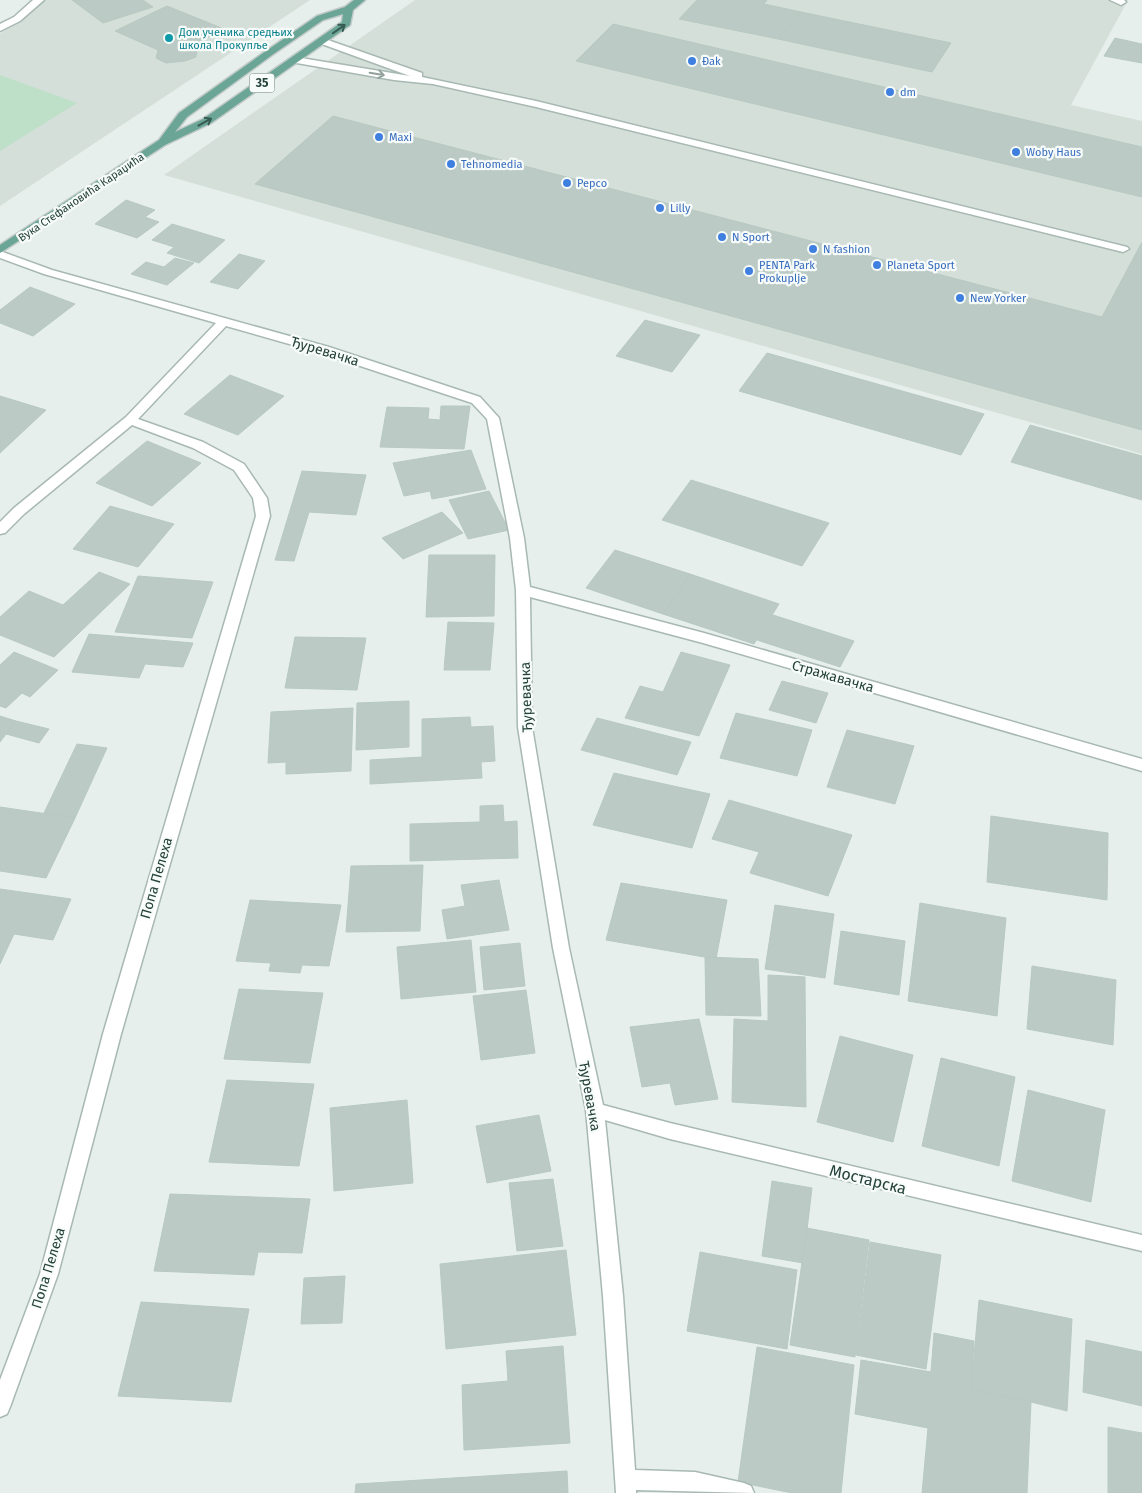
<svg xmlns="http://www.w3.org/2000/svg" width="1142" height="1493" viewBox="0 0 1142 1493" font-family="'Fira Sans',sans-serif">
	<rect width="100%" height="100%" fill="#e6efeb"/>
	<g fill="#d4dfda">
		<path d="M44,0H310L0,206V34Z"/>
		<path d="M415,0H1128L1071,105L1142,121V454L164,175Z"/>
	</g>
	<path fill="#bfe0c8" d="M0,75L77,103L0,151Z"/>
	<g fill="#bbcac4" stroke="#b8c9c2">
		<path d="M72,0H143L153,7L103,23Z"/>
		<path d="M697,0H767L764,4L801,12L778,39L679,19Z"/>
		<path d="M167,6L224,29L193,45L197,47L196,57L185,61L166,63L156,58L158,50L115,31Z"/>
		<path d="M801,12L951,43L932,72L778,39Z"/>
		<path d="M613,24L1142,147V197L576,61Z"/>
		<path d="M1115,38L1142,44V63L1104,56Z"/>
		<path d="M333,116L1102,317L1142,242V430L255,184Z"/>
		<path d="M126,200L155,210L145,217L159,222L137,238L95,224Z"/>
		<path d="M172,224L225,240L199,263L167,253L174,247L152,240Z"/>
		<path d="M239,254L265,261L238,289L210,282Z"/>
		<path d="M175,258L194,263L167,285L131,274L146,262L164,267Z"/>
		<path d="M30,287L75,304L33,336L0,323V310Z"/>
		<path d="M645,320L700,335L672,372L616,356Z"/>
		<path d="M767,353L984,414L961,455L739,391Z"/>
		<path d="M230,375L284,396L238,435L184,414Z"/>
		<path d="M0,396L46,410L0,453Z"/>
		<path d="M441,406H470L464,449L380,447L387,407L429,408L428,419L440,420Z"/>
		<path d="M1030,425L1142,456V500L1011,462Z"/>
		<path d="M147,441L201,463L152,506L96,483Z"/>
		<path d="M471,450L486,489L432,499L430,491L404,496L393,463Z"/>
		<path d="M302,471L366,475L356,515L309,512L294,561L275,560Z"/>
		<path d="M691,480L829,523L802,566L662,520Z"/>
		<path d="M489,491L509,530L468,539L449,500Z"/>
		<path d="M110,506L174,524L138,567L73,549Z"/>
		<path d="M442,512L463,533L403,559L382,538Z"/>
		<path d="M615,550L690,574L663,614L586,588Z"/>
		<path d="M429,555H495L494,616L426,617Z"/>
		<path d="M99,572L130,584L54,657L0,635V617L29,591L63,605Z"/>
		<path d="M690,574L779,604L754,644L663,614Z"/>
		<path d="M138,576L213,582L192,638L115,632Z"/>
		<path d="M773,615L854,641L840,667L757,640Z"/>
		<path d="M448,622L494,623L490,670H444Z"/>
		<path d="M89,634L193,643L183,667L145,664L139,678L72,672Z"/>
		<path d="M295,637L366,638L357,690L285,688Z"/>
		<path d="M14,652L58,670L30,697L22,693L6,708L0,706V665Z"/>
		<path d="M681,652L730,665L699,736L625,718L640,686L663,692Z"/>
		<path d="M782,681L828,693L816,723L769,710Z"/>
		<path d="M409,701V747L356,750L357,703Z"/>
		<path d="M353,708L351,771L286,774V762L268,763L271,712Z"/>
		<path d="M736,713L812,730L797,776L720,758Z"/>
		<path d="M0,716L16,721L0,742Z"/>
		<path d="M470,717L471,727L493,726L495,761L481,762L482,778L370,784V760L422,757V719Z"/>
		<path d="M597,718L691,742L677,775L581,750Z"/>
		<path d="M16,721L49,729L39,743L6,734Z"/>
		<path d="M847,730L914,746L895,804L827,787Z"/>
		<path d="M77,744L107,748L75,818L44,813Z"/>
		<path d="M614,773L710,794L692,848L593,825Z"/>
		<path d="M729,800L852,835L828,896L750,873L759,852L712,839Z"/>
		<path d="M503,805L504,822L517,821L518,858L410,861V824L480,822V806Z"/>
		<path d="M0,807L75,818L46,878L0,871Z"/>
		<path d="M991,816L1108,833L1107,900L987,882Z"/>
		<path d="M423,865L420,931L346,932L351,866Z"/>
		<path d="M499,880L509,930L447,939L442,910L465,906L461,885Z"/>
		<path d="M621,883L727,900L716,959L606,940Z"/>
		<path d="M0,889L71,899L53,940L14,934L0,964Z"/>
		<path d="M250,900L341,905L329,966L302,965L300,973L269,971L271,963L236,961Z"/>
		<path d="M920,903L1006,918L997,1016L908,1001Z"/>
		<path d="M775,905L834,914L825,978L765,969Z"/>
		<path d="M841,931L905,941L899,995L834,984Z"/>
		<path d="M471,940L476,992L401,999L397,947Z"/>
		<path d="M520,943L525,986L484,990L480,947Z"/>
		<path d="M705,957L758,959L761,1016L706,1015Z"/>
		<path d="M1032,966L1116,980L1113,1045L1027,1029Z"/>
		<path d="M768,975L805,977L806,1107L732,1102L734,1019L768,1021Z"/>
		<path d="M239,989L323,993L310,1063L224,1059Z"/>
		<path d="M526,990L535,1053L481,1060L473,996Z"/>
		<path d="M699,1019L718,1099L675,1105L670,1083L642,1087L630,1027Z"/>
		<path d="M840,1036L913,1055L893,1142L817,1122Z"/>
		<path d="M941,1058L1015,1077L999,1166L922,1146Z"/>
		<path d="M227,1080L314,1084L299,1166L209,1162Z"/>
		<path d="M1028,1090L1105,1110L1091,1202L1012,1181Z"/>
		<path d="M407,1100L413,1183L334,1191L330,1108Z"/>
		<path d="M539,1115L551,1171L487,1183L476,1126Z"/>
		<path d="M553,1179L563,1246L517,1251L509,1183Z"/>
		<path d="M772,1181L812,1188L803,1263L762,1256Z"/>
		<path d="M170,1194L310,1199L302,1253L258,1252L254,1275L154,1271Z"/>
		<path d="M807,1228L869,1240L855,1357L790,1345Z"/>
		<path d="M870,1242L941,1255L926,1369L856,1355Z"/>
		<path d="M566,1250L576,1335L446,1349L440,1264Z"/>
		<path d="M700,1252L797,1270L787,1349L687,1331Z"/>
		<path d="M345,1276L342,1323L301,1324L304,1278Z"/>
		<path d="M979,1300L1072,1319L1067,1411L1031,1402L971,1390Z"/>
		<path d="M141,1302L249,1309L231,1402L118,1396Z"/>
		<path d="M934,1333L974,1341L971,1390L1031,1402L1027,1493H922L928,1428L855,1414L861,1360L931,1372Z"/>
		<path d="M1086,1340L1142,1352V1406L1083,1392Z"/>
		<path d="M563,1346L570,1443L464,1450L462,1385L508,1381L506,1351Z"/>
		<path d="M757,1347L854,1365L841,1493H792L738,1482Z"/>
		<path d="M1108,1427L1142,1433V1493H1108Z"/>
		<path d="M567,1471L568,1493H355L356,1484Z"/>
	</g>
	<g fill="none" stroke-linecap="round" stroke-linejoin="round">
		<g stroke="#a8b8b2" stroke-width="3">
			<g id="street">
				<path d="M33,0H44L20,21L0,31V24L14,17Z"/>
				<path d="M1110,0H1124L1126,2L1121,5Z"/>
				<path d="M322,38L422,73V77L536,101L1127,247L1129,249L1123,252L536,107L433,84L394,80L291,62V58L295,57L410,76L319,43L317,41Z"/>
				<path d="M0,251L52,270L329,347L480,397L499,418L524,538L530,587L704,633L1142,759V771L703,643L530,597L532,727L569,948L603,1105L670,1123L1142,1235V1251L670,1139L605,1120L623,1296L635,1470L695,1472L744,1483L751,1486L754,1493L636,1490V1493H616L603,1296L586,1110L553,948L518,727L516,590L510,538L487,419L472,403L321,353L226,326L138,419L203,442L244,464L267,498L270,516L121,1034L58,1274L10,1407L7,1414L0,1417V1380L40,1274L103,1034L256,516L253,498L234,470L193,448L132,425L24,514L5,533L0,534V522L14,508L126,417L216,323L44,274L0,258Z"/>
			</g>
		</g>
		<g stroke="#c2cac8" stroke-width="3">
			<path id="primary" d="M354,0H365L353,10L350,25L211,123L165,145L0,253V245L159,140L179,113L266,51L317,16L345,7ZM343,14L342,22L203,119L175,132L187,117L272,55L323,20Z"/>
		</g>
		<use href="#street" fill="#fff" fill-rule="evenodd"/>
		<use href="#primary" fill="#6aa596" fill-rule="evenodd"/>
	</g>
	<defs><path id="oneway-shaft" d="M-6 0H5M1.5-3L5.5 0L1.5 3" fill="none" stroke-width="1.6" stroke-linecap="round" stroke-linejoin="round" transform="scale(1.25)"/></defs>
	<g stroke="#365b51">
		<use href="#oneway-shaft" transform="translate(339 29) rotate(-35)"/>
		<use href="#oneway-shaft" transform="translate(205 122) rotate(-29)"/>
	</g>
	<use stroke="#92a09c" href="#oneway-shaft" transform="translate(377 74) rotate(10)"/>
	<circle fill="#0f9aa8" stroke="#f7fbf9" stroke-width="2" cx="169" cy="38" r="5"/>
	<g fill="#3f7fe0" stroke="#f7fbf9" stroke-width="2">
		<circle cx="692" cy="61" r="5"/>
		<circle cx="890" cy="92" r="5"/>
		<circle cx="379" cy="137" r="5"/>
		<circle cx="1016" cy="152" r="5"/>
		<circle cx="451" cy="164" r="5"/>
		<circle cx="567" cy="183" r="5"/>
		<circle cx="660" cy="208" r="5"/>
		<circle cx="722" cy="237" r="5"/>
		<circle cx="813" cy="249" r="5"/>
		<circle cx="877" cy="265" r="5"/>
		<circle cx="749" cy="271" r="5"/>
		<circle cx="960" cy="298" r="5"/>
	</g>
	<g text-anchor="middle" stroke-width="4.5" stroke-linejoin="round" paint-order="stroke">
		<g font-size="11" fill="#0d838f" stroke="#f7fbf9" text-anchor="start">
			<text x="179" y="36">Дом ученика средњих<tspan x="179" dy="13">школа Прокупље</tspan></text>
		</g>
		<g font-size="11" fill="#366cbe" stroke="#f7fbf9" text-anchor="start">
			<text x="702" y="65">Đak</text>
			<text x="900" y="96">dm</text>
			<text x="389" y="141">Maxi</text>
			<text x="1026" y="156">Woby Haus</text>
			<text x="461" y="168">Tehnomedia</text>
			<text x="577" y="187">Pepco</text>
			<text x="670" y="212">Lilly</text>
			<text x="732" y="241">N Sport</text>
			<text x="823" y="253">N fashion</text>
			<text x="759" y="269">PENTA Park<tspan x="759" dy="13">Prokuplje</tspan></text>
			<text x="887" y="269">Planeta Sport</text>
			<text x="970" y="302">New Yorker</text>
		</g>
		<g font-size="11" fill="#24423a" stroke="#f7fbf9">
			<text transform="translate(81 197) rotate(-34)" y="4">Вука Стефановића Караџића</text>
		</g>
		<rect fill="#f7fbf9" stroke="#637a73" stroke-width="1" x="249.5" y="73.5" width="25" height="19" rx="4"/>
		<g font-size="12" font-weight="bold" fill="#24423a">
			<text x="262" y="87">35</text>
		</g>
		<g font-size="14" fill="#24423a" stroke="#f7fbf9">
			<text transform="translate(325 351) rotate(17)" y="5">Ђуревачка</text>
			<text transform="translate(833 676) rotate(16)" y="5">Стражавачка</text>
			<text transform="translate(526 697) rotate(-92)" y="5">Ђуревачка</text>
			<text transform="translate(156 878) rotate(-74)" y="5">Попа Пелеха</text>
			<text transform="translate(590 1096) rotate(80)" y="5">Ђуревачка</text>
			<text transform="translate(48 1268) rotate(-73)" y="5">Попа Пелеха</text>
		</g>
		<g font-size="16" fill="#24423a" stroke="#f7fbf9">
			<text transform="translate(868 1179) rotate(14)" y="6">Мостарска</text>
		</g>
	</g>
</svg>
